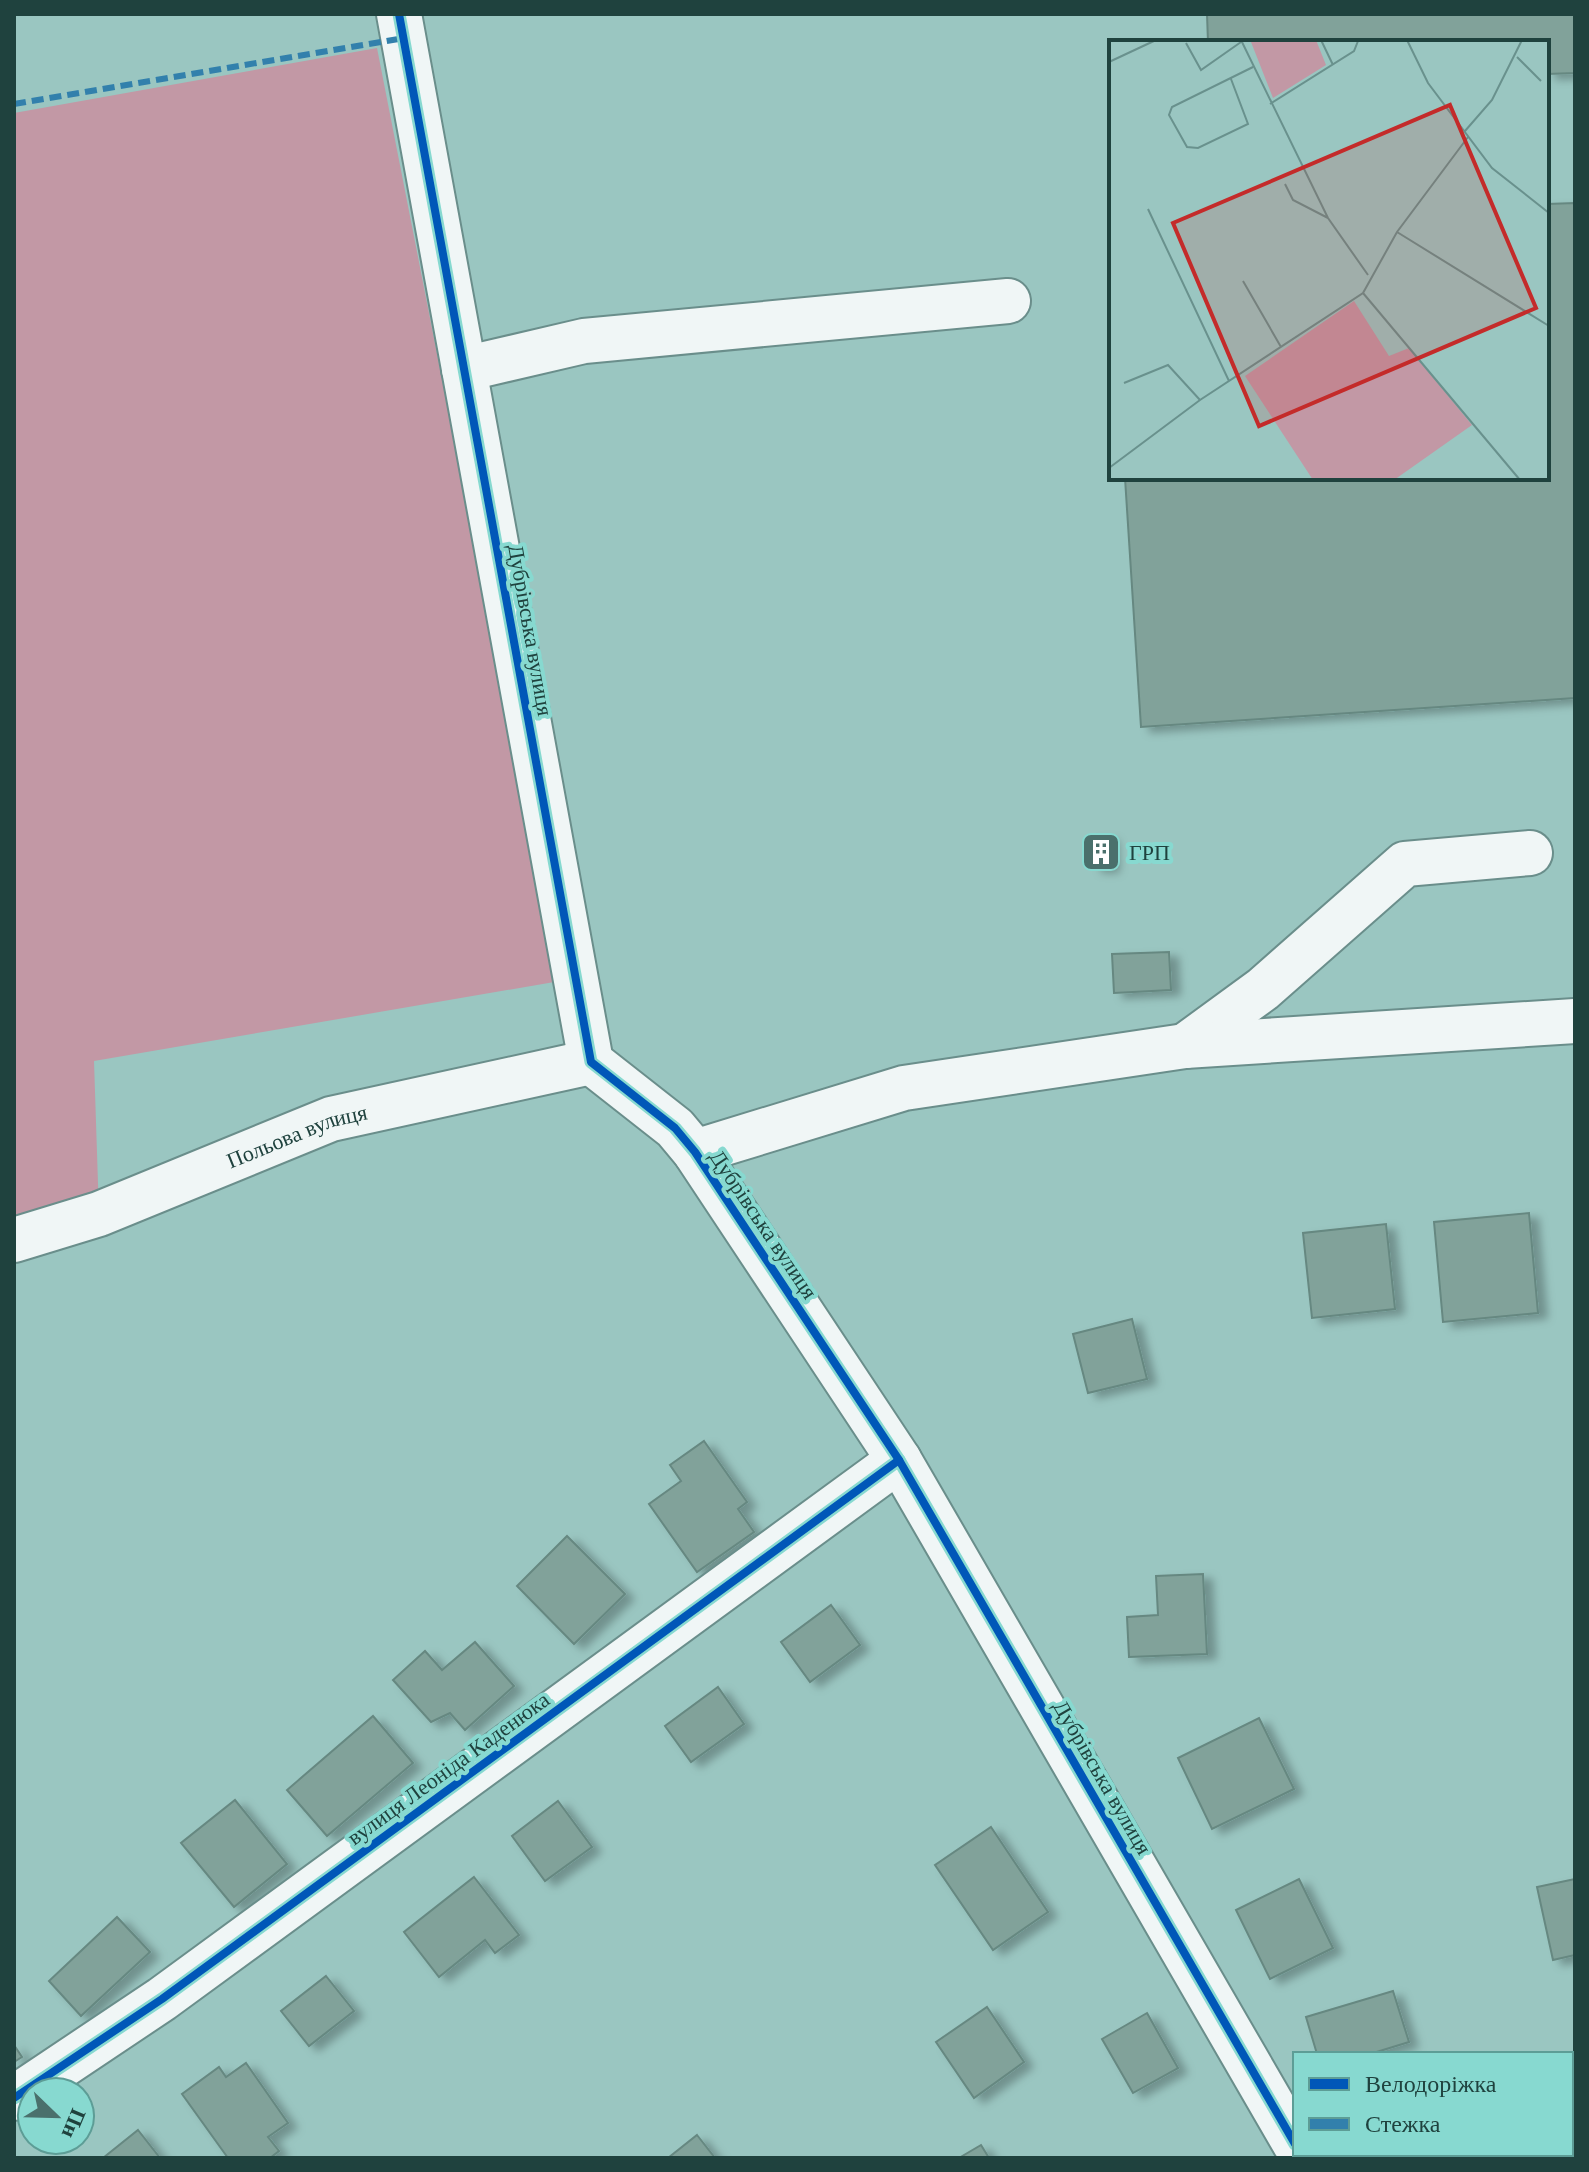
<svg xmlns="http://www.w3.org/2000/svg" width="1589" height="2172" viewBox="0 0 1589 2172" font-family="Georgia,serif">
	<defs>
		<filter id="shadow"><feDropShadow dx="9" dy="5" stdDeviation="4" flood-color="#0004"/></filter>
	</defs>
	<rect width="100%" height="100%" fill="#9ac6c1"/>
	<path fill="#c298a5" d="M377,48L560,981L94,1061L99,1214L14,1240V113Z"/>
	<g fill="#81a29a" stroke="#668881" stroke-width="2" filter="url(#shadow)">
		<path d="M1207,14H1575V73L1547,74V42H1208Z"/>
		<path d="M1575,203V698L1141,727L1125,478H1547V204Z"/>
		<path d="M1092,836H1109L1110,867H1093Z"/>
		<path d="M1169,952L1171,990L1114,993L1112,954Z"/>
		<path d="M1529,1213L1538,1313L1443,1322L1434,1222Z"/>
		<path d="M1386,1224L1395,1309L1312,1318L1303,1233Z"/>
		<path d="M1132,1319L1147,1379L1088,1393L1073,1334Z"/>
		<path d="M704,1441L747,1502L738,1509L754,1532L697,1572L649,1504L681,1481L670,1465Z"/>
		<path d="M567,1536L625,1594L574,1644L517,1586Z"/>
		<path d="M1203,1574L1207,1654L1129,1657L1127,1617L1158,1615L1156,1576Z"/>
		<path d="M831,1605L860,1645L810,1682L781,1642Z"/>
		<path d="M475,1642L514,1686L465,1730L450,1713L431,1722L393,1680L425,1651L442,1670Z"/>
		<path d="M718,1687L744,1724L691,1762L665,1726Z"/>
		<path d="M373,1716L413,1763L327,1836L287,1790Z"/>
		<path d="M1259,1718L1294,1789L1212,1829L1178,1758Z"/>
		<path d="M235,1800L287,1864L234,1907L181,1843Z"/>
		<path d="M558,1801L592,1847L545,1881L512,1836Z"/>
		<path d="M991,1827L1048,1912L993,1950L935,1865Z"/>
		<path d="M474,1877L519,1935L495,1953L485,1940L439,1977L404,1932Z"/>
		<path d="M1299,1879L1333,1948L1270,1979L1236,1910Z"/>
		<path d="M1575,1879V1955L1553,1960L1537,1887Z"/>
		<path d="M117,1917L150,1952L81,2016L49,1981Z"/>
		<path d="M326,1976L354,2011L309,2046L281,2011Z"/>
		<path d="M1393,1991L1409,2042L1370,2054H1317L1306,2017Z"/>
		<path d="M987,2007L1024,2062L974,2098L936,2042Z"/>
		<path d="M1147,2013L1178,2068L1133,2093L1102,2039Z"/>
		<path d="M14,2045L22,2057L14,2062Z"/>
		<path d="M246,2063L288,2123L268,2137L279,2151L270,2158H228L182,2094L219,2067L226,2077Z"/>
		<path d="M138,2130L160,2158H103Z"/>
		<path d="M697,2135L715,2158H668Z"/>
		<path d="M981,2145L989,2158H959Z"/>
	</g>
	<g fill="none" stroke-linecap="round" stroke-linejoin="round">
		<g stroke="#6a8e8b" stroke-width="48">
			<g id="minor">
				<path d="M399,14L591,1062L675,1128L695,1152L899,1460L1295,2144"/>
				<path d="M464,369L584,341L1008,301"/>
				<path d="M1185,1046L1263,989L1405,864L1530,853"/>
				<path d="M695,1152L904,1088L1185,1046L1575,1021"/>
				<path id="s1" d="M14,1240L99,1214L331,1119L591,1062"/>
				<path d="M14,2098L162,1999L899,1460"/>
			</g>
		</g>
		<g stroke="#d2e5e3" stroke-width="48">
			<g id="major">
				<path d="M1571,2146L1575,2145"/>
				<path d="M1521,2158L1537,2154"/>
			</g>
		</g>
		<use href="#minor" stroke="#f0f6f6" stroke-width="44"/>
		<use href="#major" stroke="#dee7df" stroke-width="44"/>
		<path stroke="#3280ac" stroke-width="6" stroke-dasharray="12 6" stroke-linecap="butt" d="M14,104L404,38"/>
		<g stroke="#87d9d0" stroke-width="13">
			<g id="cycleway">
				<path d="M399,14L591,1062L675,1128L695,1152L899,1460L1295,2144"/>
				<path d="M14,2098L162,1999L899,1460"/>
			</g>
		</g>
		<use href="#cycleway" stroke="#0057b8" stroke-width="8"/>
	</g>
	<defs>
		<g id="building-square" transform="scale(2)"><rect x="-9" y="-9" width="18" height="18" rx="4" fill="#4a706c" stroke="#87d9d0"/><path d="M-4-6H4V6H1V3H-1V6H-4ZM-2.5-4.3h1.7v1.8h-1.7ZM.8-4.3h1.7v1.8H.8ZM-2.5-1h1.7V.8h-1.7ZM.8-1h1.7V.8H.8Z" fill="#fff"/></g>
	</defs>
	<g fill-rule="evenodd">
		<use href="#building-square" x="1101" y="852"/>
	</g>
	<g text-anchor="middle" stroke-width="8" stroke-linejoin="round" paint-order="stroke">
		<g font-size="22" fill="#1f423e" stroke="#87d9d0">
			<text transform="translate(531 630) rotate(80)" y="8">Дубрівська вулиця</text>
			<text dy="8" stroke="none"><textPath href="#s1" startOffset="302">Польова вулиця</textPath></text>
			<text transform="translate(764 1224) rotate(56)" y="8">Дубрівська вулиця</text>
			<text transform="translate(448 1768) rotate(-36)" y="8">вулиця Леоніда Каденюка</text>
			<text transform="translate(1103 1777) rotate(60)" y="8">Дубрівська вулиця</text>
		</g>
		<g font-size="22" fill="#1f423e" stroke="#87d9d0" text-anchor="start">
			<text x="1129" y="860">ГРП</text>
		</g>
	</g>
	<g transform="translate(1109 40)">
		<rect width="440" height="440" fill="#9ac6c1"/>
		<path d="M135,0H207L217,25L164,58L142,2ZM245,261L280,316L300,308L363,385L285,440H204L136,336Z" fill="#c298a5"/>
		<path fill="none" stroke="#69918d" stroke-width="2" d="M132,0L219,178L259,235M212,0L224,25M298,0L319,43L383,128L440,173M77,3L92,30L132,2M408,17L432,41M0,22L47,0M122,39L139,84L89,108L78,107L60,75L63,67L144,27M161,64L245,11L249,1M356,91L383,60L413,0M176,144L184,160L219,178M39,169L120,341M288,192L440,286M134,241L172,307M254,253L411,440M15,343L59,325L91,360M0,428L91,360L254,253L288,192L359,97"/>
		<path fill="#c42b2a" fill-opacity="0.15" stroke="#c42b2a" stroke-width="4" d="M341,65L427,268L150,386L64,183Z"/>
		<rect width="440" height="440" fill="none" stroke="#1f423e" stroke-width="4"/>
	</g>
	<rect width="1589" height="2172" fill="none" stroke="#1f423e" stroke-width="32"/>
	<rect x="1293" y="2052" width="280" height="104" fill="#87d9d0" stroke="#5d9d96" stroke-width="2"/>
	<rect x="1309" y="2078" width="40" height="12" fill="#0057b8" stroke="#5d9d96" stroke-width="2"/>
	<text x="1365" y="2092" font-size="24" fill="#1f423e">Велодоріжка</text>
	<rect x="1309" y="2118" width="40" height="12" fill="#3280ac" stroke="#5d9d96" stroke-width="2"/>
	<text x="1365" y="2132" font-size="24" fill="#1f423e">Стежка</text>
	<g transform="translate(56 2116) rotate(113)"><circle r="38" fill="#87d9d0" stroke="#5d9d96" stroke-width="2"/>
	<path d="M0-6L14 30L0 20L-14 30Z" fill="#4a706c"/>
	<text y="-12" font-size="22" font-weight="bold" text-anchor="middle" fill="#1f423e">Пн</text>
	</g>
</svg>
